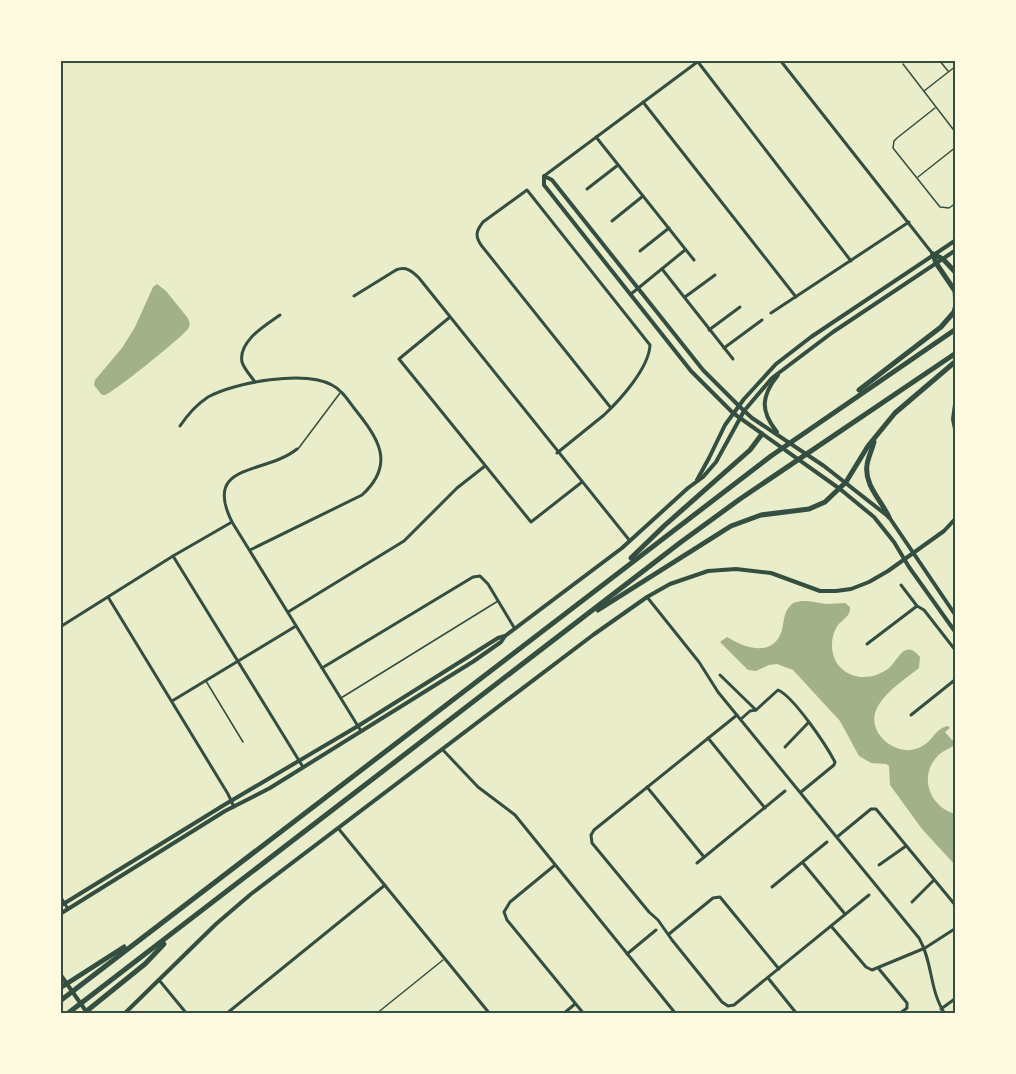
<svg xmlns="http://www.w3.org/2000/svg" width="1016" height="1074" viewBox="0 0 1016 1074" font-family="'Noto Sans',sans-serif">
	<rect width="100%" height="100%" fill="#e9edc9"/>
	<g fill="#a3b18a">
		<path d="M157,284L166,291L187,317C190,322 191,325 187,330C182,337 113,393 105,395C104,395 102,395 101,394L94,385L95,380L122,348L135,327L153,287Z"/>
		<path d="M808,601L826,604L845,603L850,607C851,616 843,619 838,625C829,638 830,657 841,668C854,681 875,679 889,668C898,660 905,638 920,657L919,668C898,685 854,711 885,741C892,747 902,751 911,750C934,746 932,729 948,726L950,728L945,732L952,740L956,737V744C950,749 941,751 936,758C919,777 930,808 956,814V866L922,829L890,785L889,766L886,764L871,763L859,756L840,721L793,670L777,664L769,665L756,671L748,670L720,642L727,637C743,647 771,658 781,633C784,625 783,613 790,606C794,601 801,601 808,601Z"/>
	</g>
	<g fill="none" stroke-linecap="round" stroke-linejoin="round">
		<g stroke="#344e41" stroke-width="1.5">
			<path d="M939,60L948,71"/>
			<path d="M903,64L956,133"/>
			<path d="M924,91L956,66"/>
			<path d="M935,108L897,138L894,141L893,148L940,207L949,208L956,203"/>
			<path d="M918,177L956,147"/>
			<path d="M298,449L340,393"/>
			<path d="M206,681L243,742"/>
			<path d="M341,698L498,601"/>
			<path d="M376,1014L443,960"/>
		</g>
		<g stroke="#344e41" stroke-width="3">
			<path d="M780,60L932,253"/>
			<path d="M698,62L851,261"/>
			<path d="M643,102L796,297"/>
			<path d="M596,137L694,260"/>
			<path d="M544,176L700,60"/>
			<path d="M587,189L618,165"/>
			<path d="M612,221L643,196"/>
			<path d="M640,251L669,228"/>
			<path d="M662,269L733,359"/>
			<path d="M631,294L685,250"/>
			<path d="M354,296L396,270C406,266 412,271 419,278L630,541"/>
			<path d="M685,297L715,275"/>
			<path d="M771,313L909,222"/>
			<path d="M450,317L399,359L531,522L582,482"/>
			<path d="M709,330L740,307"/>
			<path d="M724,348L762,320"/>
			<path d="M255,382C251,376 244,369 242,362C238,341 266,325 280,315"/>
			<path d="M180,426C188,414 196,405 208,397C235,382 305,370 332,385C342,390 348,400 354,408C377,437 397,463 362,495L250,550"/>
			<path d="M297,449C265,475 202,462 232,522L361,731"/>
			<path d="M557,453L604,415C620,400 649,368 650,345L527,190L483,222C476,231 475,236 481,245L611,408"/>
			<path d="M173,556L303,767"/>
			<path d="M901,585L917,606L924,610L956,651"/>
			<path d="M108,597L228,794L234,807"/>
			<path d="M647,597L699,662L718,692L919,938C933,962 929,990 945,1014"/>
			<path d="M288,612L404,541L457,488L485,466"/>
			<path d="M60,627L173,556L232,522"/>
			<path d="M867,644L917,606"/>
			<path d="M322,668L473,577L480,576L488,584L515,629"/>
			<path d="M720,675L756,710"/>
			<path d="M172,701L296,626"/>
			<path d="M737,715L594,830L591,835L592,843L649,912L658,920L672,940L722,1002L728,1006L734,1005L869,895"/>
			<path d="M911,715L956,679"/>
			<path d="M741,719L750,711L756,710L778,690C794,697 826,745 835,762L834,765L801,792"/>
			<path d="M708,738L765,808"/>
			<path d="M785,747L808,723"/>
			<path d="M443,750L478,787L515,815L676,1014"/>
			<path d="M647,787L704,857"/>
			<path d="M338,828L490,1014"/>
			<path d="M837,837L871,809H876L956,906"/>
			<path d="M697,863L785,791"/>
			<path d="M803,863L845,914"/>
			<path d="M555,865L510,902L504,912L507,920L584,1014"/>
			<path d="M879,865L906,846"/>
			<path d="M772,887L827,842"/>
			<path d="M60,896L68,909"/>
			<path d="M912,902L934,880"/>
			<path d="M831,926L866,967L872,970L925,948L956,928"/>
			<path d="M669,934L713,898L720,897L779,969"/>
			<path d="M627,954L656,930"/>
			<path d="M879,969L907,1003V1008L899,1014"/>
			<path d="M768,978L797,1014"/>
			<path d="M159,980L187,1014"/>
			<path d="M941,1009L956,998"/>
			<path d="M226,1014L385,885"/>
			<path d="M563,1014L575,1004"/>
		</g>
		<path stroke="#344e41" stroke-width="4" d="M733,413L691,371L544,185V176L552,180L703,370L739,406"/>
		<g stroke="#344e41" stroke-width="4">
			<path d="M956,397L953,419L956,434"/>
			<path d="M739,406L752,418L824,466L889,517L956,616"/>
			<path d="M733,413L840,489L874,517L894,542L909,567L956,633"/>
			<path d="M777,432C760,411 761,396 778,375"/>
			<path d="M697,480L709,458L725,425L744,399L776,364L811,337L956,240"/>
			<path d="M60,906L224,805L358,726L498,638L505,636"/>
			<path d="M60,914L225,811L270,788L474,661L501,642L505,636L622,548L688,488L703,477L716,462L744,411L772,378L833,332L956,250"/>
			<path d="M60,974L88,1014"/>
			<path d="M124,1014L216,924L251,894L593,635L647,597L670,584L708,571L736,569L771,573L820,591H836L851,589L869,582L888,571L944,531L956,518"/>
		</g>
		<g stroke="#344e41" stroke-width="5">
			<path d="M933,254L943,259L956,273"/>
			<path d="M859,390L941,327L954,312L956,305L955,291L936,263L933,254"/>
			<path d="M874,442C872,450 868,457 867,465C864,485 881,500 889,517"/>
			<path d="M631,558L664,526L750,450L762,434"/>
			<path d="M598,610L731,526L761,515L809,509L825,502L846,482L868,446L895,413L956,361"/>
			<path d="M60,988L124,947"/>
			<path d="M60,1001L771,456L956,329"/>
			<path d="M67,1014L681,542L740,499L956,353"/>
			<path d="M83,1014L145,964L164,944"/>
		</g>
	</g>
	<rect width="1016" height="1074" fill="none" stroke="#fefae0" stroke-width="123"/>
	<rect x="62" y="62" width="892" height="950" fill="none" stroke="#344e41" stroke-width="2"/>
</svg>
